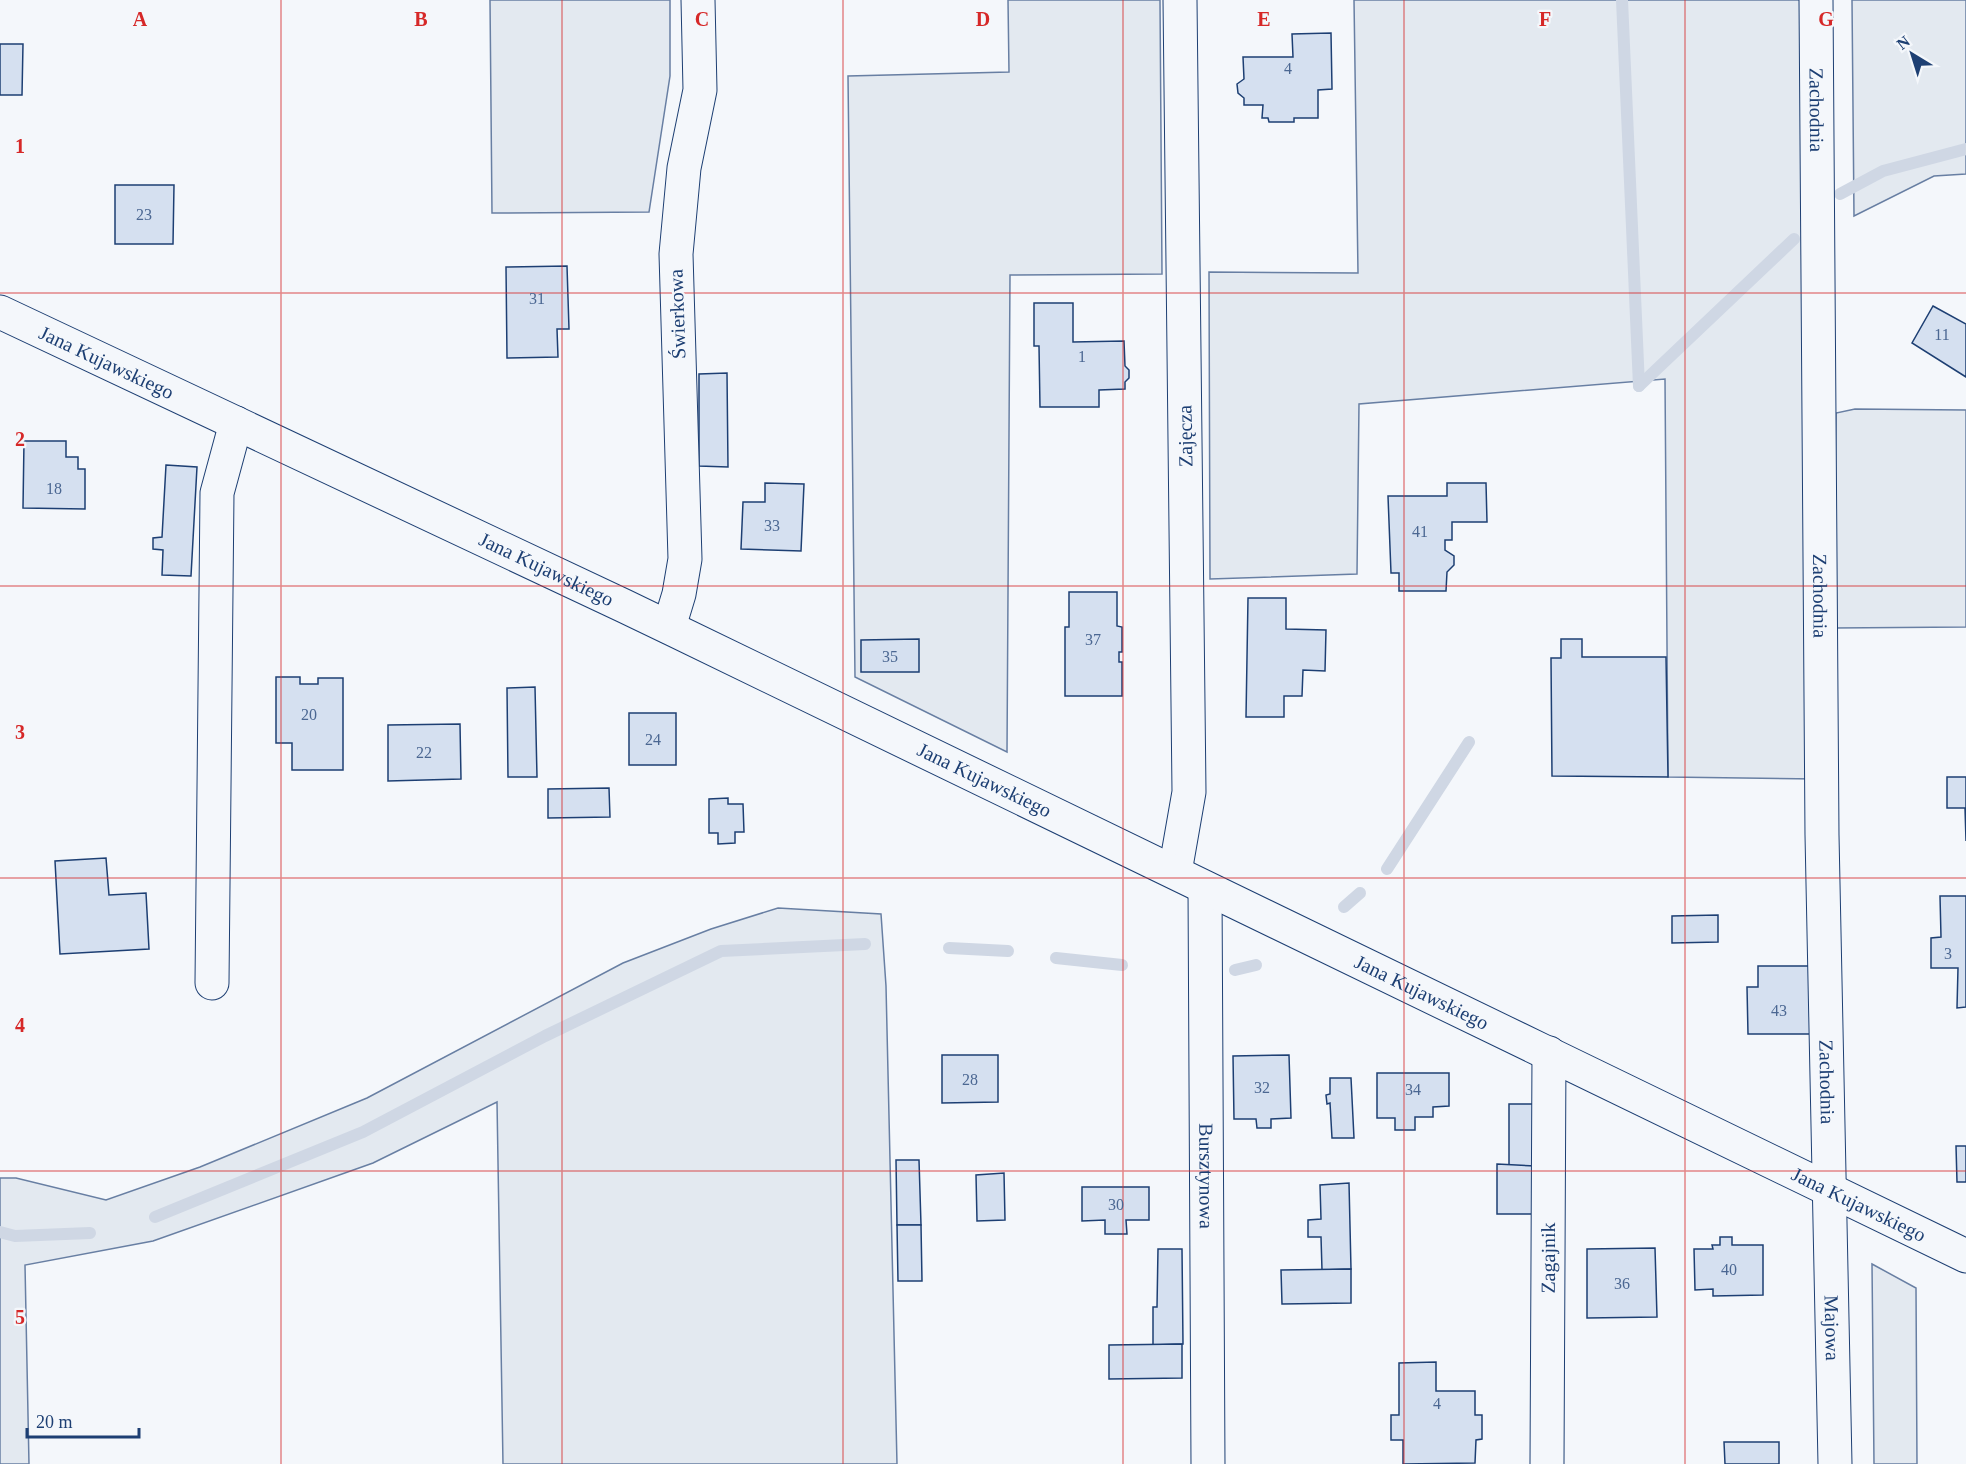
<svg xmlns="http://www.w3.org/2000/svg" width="1966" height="1464" viewBox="0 0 1966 1464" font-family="'Times New Roman',serif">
	<rect width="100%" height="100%" fill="#f4f7fb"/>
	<g fill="#e3e9f0" stroke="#687fa3" stroke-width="1.5">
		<path d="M490,0H670V76L649,212L492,213Z"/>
		<path d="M1008,0H1160L1162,274L1010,275L1007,752L855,677L848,76L1009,72Z"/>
		<path d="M1354,0H1806L1816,779L1668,777L1665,379L1359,404L1357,574L1210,579L1209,272L1358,273Z"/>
		<path d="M1852,0H1966V174L1934,176L1854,216Z"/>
		<path d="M1855,409L1966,410V627L1833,628L1836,413Z"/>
		<path d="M778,908L881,914L886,986L897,1464H503L497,1102L373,1163L153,1241L25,1265L29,1464H0V1178H16L106,1200L200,1167L367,1098L623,963L711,929Z"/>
		<path d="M1872,1264L1916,1288L1917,1464H1874Z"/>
	</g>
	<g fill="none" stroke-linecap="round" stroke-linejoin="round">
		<g stroke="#cfd7e4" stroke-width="12">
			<path d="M1622,0L1639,386"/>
			<path d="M1840,194L1883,171L1966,149"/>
			<path d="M1639,386L1794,239"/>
			<path d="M1387,869L1469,742"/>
			<path d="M1344,907L1360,893"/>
			<path d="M949,948L1008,951"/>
			<path d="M1056,958L1122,965"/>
			<path d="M1235,970L1256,965"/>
			<path d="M155,1217L363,1132L545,1036L721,951L865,944"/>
			<path d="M0,1232L15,1236L90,1233"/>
		</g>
	</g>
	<g fill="#d5e0f0" stroke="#1d3f73" stroke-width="1.5">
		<path d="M1331,33L1332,89L1318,90V118H1294V122H1269L1268,118H1262L1263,105H1244V98L1238,93L1237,84L1244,79L1243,57H1293L1292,34Z"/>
		<path d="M0,44H23L22,95H0Z"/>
		<path d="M115,185H174L173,244H115Z"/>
		<path d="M567,266L569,329H557L558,357L507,358L506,267Z"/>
		<path d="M1034,303H1073V342L1124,341L1125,366L1129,370V378L1125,382V389L1099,390V407H1040L1039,346H1034Z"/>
		<path d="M1933,306L1966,324V377L1912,343Z"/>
		<path d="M727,373L728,467L699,466V374Z"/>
		<path d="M24,441H66V457H78V469H85V509L23,508Z"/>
		<path d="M166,465L197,467L191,576L162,575L163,550L153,549V538L162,537Z"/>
		<path d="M765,483L804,484L801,551L741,549L743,502H765Z"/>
		<path d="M1447,483H1486L1487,522H1452V540H1445V550L1454,556V565L1447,572L1446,591H1399V573H1391L1388,496H1447Z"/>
		<path d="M1069,592H1117V626L1122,627V652H1119V662H1122V696H1065V627H1069Z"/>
		<path d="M1248,598H1286V629L1326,630L1325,671L1303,670L1302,696H1284V717H1246Z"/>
		<path d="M919,639V672H861V640Z"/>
		<path d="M1561,639H1582V657H1666L1668,777L1552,776L1551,658H1561Z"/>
		<path d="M276,677H300V684H318V678H343V770H292V743H276Z"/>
		<path d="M535,687L537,777H508L507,688Z"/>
		<rect x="629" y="713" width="47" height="52"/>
		<path d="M460,724L461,779L388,781V725Z"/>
		<path d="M1947,777H1966V841L1965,808H1947Z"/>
		<path d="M609,788L610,817L548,818V789Z"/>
		<path d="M728,798V804H743L744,832H735V843L718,844V833H709V799Z"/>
		<path d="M106,858L109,895L146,893L149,949L60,954L55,861Z"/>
		<path d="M1940,896H1966V1007L1957,1008L1958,968H1931V938L1941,937Z"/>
		<path d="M1718,915V942L1672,943V916Z"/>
		<path d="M1758,966H1810V1034H1748L1747,987H1758Z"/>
		<path d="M942,1055H998V1102L942,1103Z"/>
		<path d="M1289,1055L1291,1118L1271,1119V1128H1257L1256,1119H1234L1233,1056Z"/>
		<path d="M1377,1073H1449V1106L1433,1107V1117H1415V1130H1395V1118H1377Z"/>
		<path d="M1330,1078H1351L1354,1138H1332L1330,1103L1327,1104L1326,1095L1330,1094Z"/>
		<rect x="1509" y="1104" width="26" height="62"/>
		<path d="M1956,1146H1966V1182H1957Z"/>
		<path d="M896,1160H919L921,1225H897Z"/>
		<path d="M1497,1164L1535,1166V1214H1497Z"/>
		<path d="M1004,1173L1005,1220L977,1221L976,1175Z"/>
		<path d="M1349,1183L1351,1269L1322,1270L1321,1237H1308V1220L1321,1219L1320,1185Z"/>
		<path d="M1082,1187H1149V1220H1126L1127,1234H1105V1220L1082,1221Z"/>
		<path d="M897,1225H921L922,1281H898Z"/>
		<path d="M1720,1237H1732V1245H1763V1295L1713,1296V1289L1695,1290L1694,1249H1713L1712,1245H1720Z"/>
		<path d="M1655,1248L1657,1317L1587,1318V1249Z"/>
		<path d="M1158,1249H1182L1183,1344L1153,1345V1307H1157Z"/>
		<path d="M1351,1269V1303L1282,1304L1281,1270Z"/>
		<path d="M1182,1344V1378L1109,1379V1345Z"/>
		<path d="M1436,1362V1391H1475V1415H1482V1439L1476,1440L1475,1463L1403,1464V1440H1391V1415H1399V1363Z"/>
		<path d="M1724,1442H1779V1464H1725Z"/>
	</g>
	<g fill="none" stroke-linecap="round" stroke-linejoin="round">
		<g stroke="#1d3f73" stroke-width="35">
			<g id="minor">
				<path id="s1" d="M1816,0L1822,835L1835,1464"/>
				<path d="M669,627L679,594L685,559L676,254L684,168L700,90L698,0"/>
				<path d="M1175,872L1189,792L1180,0"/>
				<path id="s2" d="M1205,888L1208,1464"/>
				<path d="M212,983L217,493L236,423"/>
				<path id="s3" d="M1547,1464L1549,1053"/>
			</g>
		</g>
		<g stroke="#1d3f73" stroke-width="35">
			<g id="major">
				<path id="s4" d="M0,312C224,418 450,522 674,630C1105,837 1535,1048 1966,1256"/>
			</g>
		</g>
		<use href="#minor" stroke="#f4f7fb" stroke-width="33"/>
		<use href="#major" stroke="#f4f7fb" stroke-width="33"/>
	</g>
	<path fill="none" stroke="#d62828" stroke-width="1.5" stroke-opacity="0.55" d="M281,0V1464M562,0V1464M843,0V1464M1123,0V1464M1404,0V1464M1685,0V1464M0,293H1966M0,586H1966M0,878H1966M0,1171H1966"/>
	<g text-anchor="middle" stroke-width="4.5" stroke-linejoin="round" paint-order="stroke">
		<g font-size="16" fill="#4b6792">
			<text x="1288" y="74">4</text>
			<text x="144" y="220">23</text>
			<text x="537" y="304">31</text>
			<text x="1942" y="340">11</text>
			<text x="1082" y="362">1</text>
			<text x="54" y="494">18</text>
			<text x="772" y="531">33</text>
			<text x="1420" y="537">41</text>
			<text x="1093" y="645">37</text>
			<text x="890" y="662">35</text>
			<text x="309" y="720">20</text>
			<text x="653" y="745">24</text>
			<text x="424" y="758">22</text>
			<text x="1948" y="959">3</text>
			<text x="1779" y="1016">43</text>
			<text x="970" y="1085">28</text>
			<text x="1262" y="1093">32</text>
			<text x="1413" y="1095">34</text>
			<text x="1116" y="1210">30</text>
			<text x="1729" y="1275">40</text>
			<text x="1622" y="1289">36</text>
			<text x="1437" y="1409">4</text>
		</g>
		<g font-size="20" fill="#1d3f73" stroke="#f4f7fb">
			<text dy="7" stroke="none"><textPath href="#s1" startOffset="110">Zachodnia</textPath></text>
			<text transform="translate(677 314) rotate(-92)" y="7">Świerkowa</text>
			<text dy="7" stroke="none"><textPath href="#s4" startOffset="118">Jana Kujawskiego</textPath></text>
			<text transform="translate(1185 436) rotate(-91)" y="7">Zajęcza</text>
			<text dy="7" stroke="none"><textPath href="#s4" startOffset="604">Jana Kujawskiego</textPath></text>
			<text dy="7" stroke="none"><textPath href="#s1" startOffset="596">Zachodnia</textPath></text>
			<text dy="7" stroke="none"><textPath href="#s4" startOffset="1090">Jana Kujawskiego</textPath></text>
			<text dy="7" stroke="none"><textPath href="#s4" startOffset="1576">Jana Kujawskiego</textPath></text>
			<text dy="7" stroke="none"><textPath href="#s1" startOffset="1082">Zachodnia</textPath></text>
			<text dy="7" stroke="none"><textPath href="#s2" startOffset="288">Bursztynowa</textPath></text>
			<text dy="7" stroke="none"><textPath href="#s4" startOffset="2062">Jana Kujawskiego</textPath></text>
			<text dy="7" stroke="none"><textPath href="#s3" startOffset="206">Zagajnik</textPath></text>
			<text dy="7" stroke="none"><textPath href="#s1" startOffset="1328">Majowa</textPath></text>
		</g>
	</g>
	<g font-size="20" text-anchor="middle" font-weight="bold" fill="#d62828" stroke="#f4f7fb" stroke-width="4.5" stroke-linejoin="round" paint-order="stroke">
		<text x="140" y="26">A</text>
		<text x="421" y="26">B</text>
		<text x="702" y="26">C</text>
		<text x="983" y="26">D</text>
		<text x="1264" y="26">E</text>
		<text x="1545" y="26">F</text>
		<text x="1826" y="26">G</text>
		<text x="20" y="153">1</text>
		<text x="20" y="446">2</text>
		<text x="20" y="739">3</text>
		<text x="20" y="1032">4</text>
		<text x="20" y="1324">5</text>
	</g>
	<g transform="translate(1912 54) rotate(322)" stroke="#f4f7fb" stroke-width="4.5" paint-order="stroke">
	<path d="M0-4.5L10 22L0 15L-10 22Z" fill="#1d3f73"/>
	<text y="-9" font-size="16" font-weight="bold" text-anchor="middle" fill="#1d3f73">N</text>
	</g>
	<path d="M27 1428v9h112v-9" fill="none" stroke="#1d3f73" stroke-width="3"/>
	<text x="36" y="1428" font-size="18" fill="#1d3f73" stroke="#f4f7fb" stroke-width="4.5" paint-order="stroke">20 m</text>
</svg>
